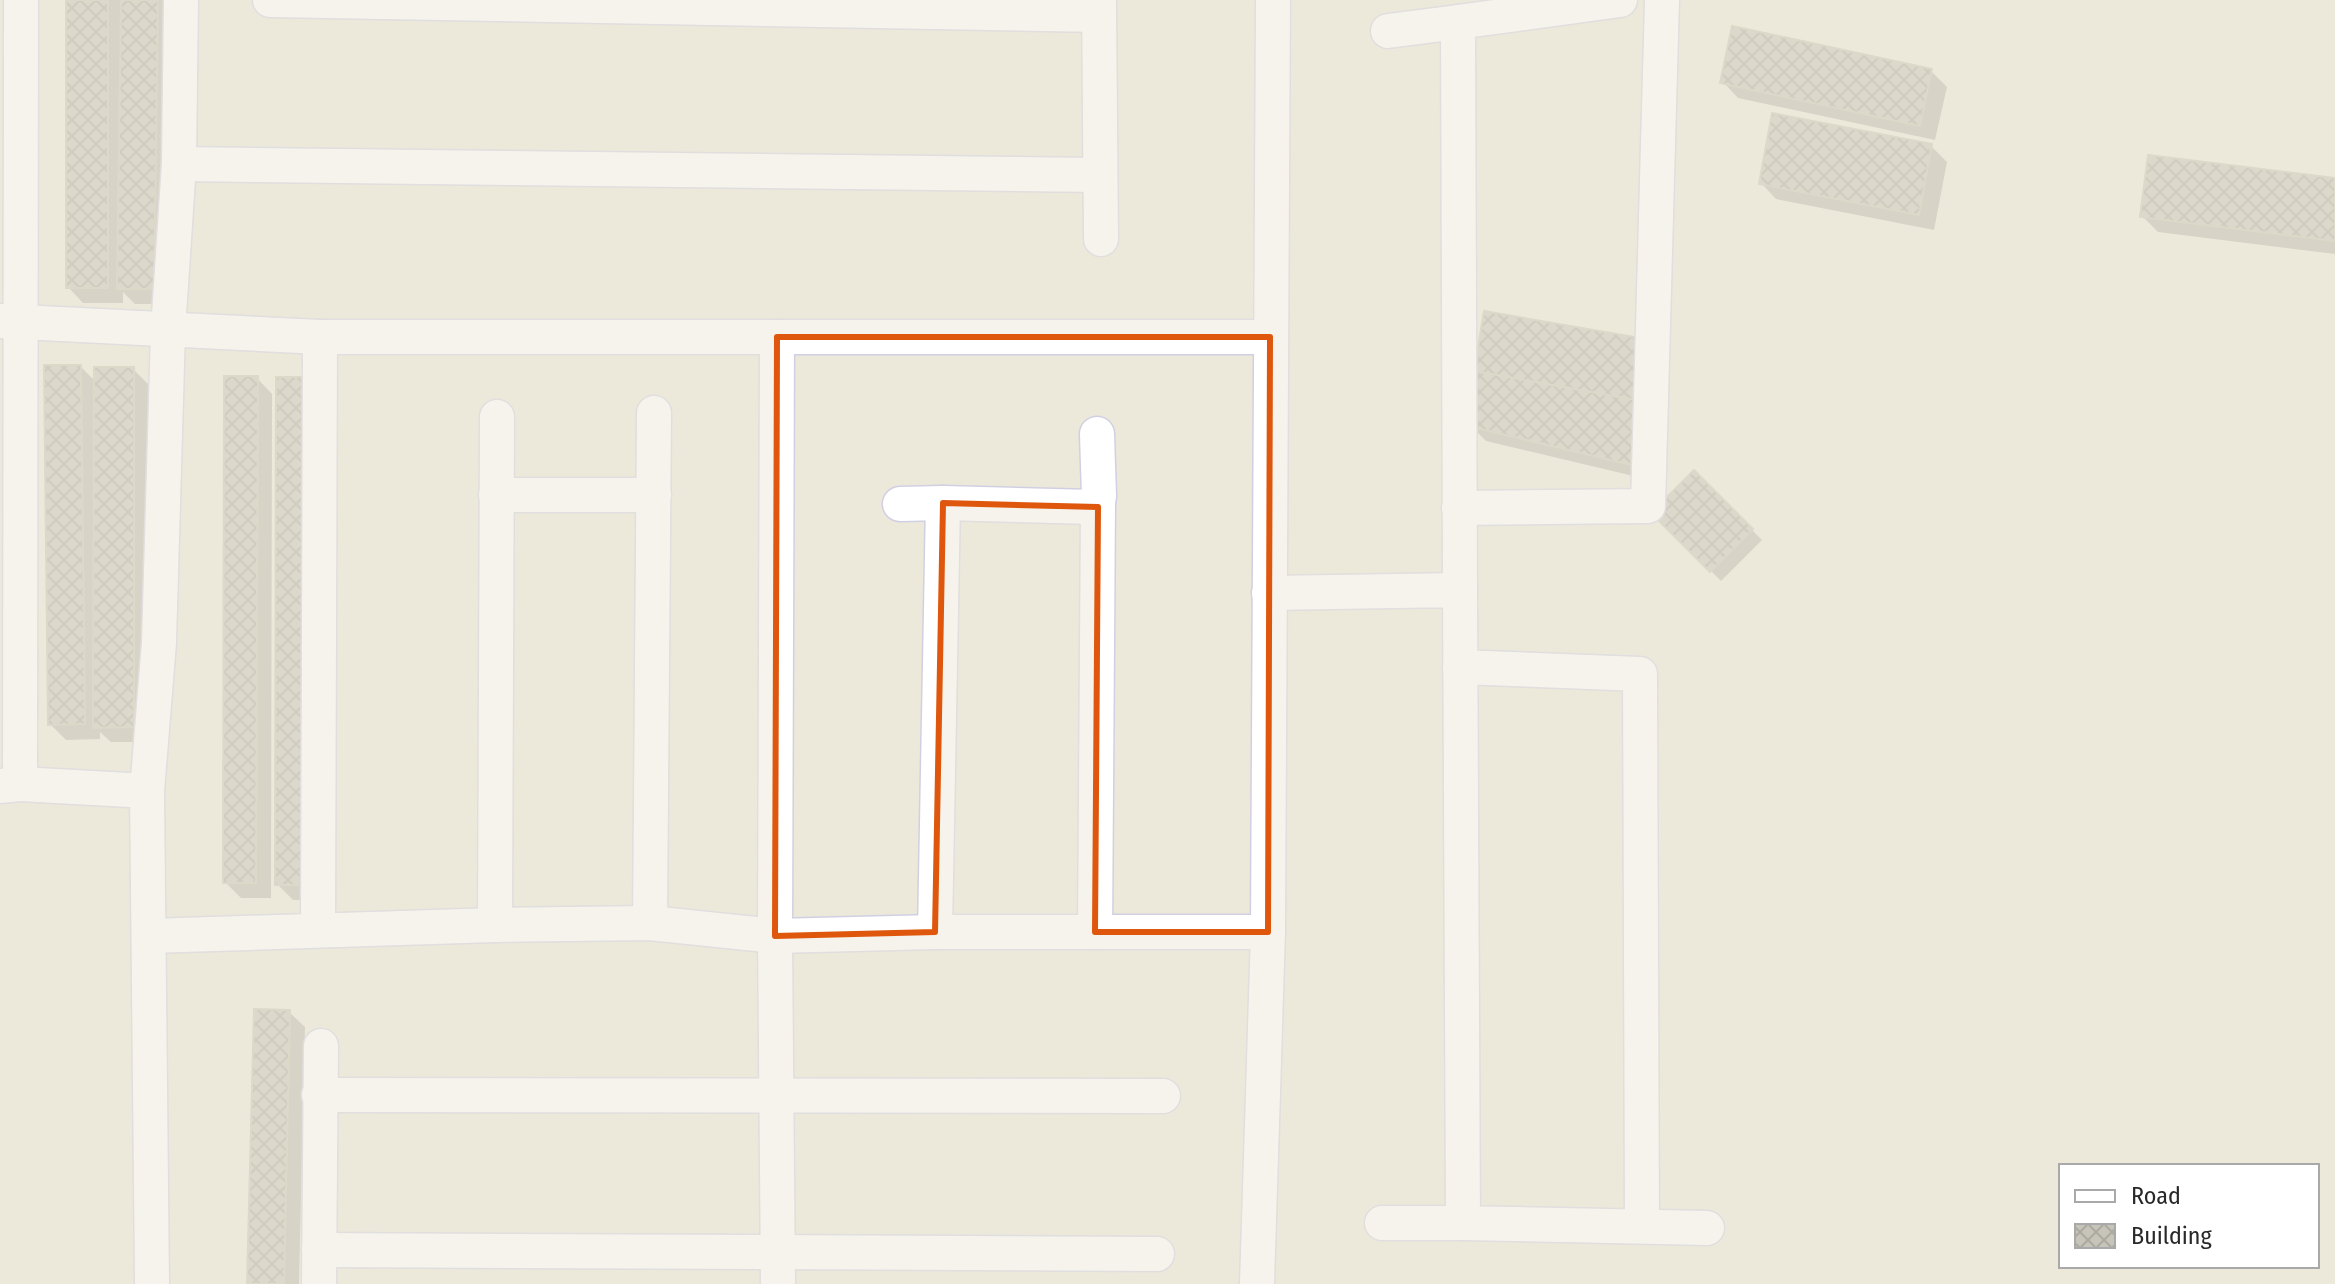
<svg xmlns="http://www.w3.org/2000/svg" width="2335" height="1284" viewBox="0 0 2335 1284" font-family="'Fira Sans Condensed',sans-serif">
	<defs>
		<pattern id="building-cross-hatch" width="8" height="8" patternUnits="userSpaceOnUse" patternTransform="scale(2)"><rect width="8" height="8" fill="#c7c5ba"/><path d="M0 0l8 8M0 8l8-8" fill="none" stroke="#aba9a0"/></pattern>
	</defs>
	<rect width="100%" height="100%" fill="#ece9db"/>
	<g fill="#0003">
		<path d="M68,0H173L169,304H135L123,292V303H83L68,287Z"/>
		<path d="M1931,71L1947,87L1935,140L1738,98L1723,82Z"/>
		<path d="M1931,146L1947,162L1934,230L1776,199L1761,183Z"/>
		<path d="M2335,180V254L2158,232L2143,217Z"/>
		<path d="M1661,357L1646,479L1486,441L1470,425Z"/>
		<path d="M81,367L96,382L133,369L149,385V742H111L100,732V739L66,740L50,724Z"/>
		<path d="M257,378L272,394L271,898H241L225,882Z"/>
		<path d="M278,379L324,900H293L277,884Z"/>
		<path d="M1694,472L1762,540L1721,581L1654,513Z"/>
		<path d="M289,1012L305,1027L299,1284H249Z"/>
	</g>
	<g fill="url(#building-cross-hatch)" stroke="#c7c5b4" stroke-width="2">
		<rect x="66" y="0" width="42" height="288"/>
		<path d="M121,0H158L154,289H117Z"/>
		<path d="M1732,26L1932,69L1920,126L1720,83Z"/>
		<path d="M1772,113L1932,144L1919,215L1759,184Z"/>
		<path d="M2148,155L2335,178V241L2140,217Z"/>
		<path d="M1484,311L1646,339L1636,400L1474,371Z"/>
		<path d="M44,365H81L85,724L48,725Z"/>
		<path d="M94,367H134V727L93,728Z"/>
		<path d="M1474,371L1636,400L1631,465L1468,426Z"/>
		<path d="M224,376H258L256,883H223Z"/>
		<path d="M276,377H310L309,885H275Z"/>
		<path d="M1694,470L1753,529L1710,572L1651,513Z"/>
		<path d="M254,1009L290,1010L284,1284H247Z"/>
	</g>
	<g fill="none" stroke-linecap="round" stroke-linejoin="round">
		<g stroke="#d1d0e3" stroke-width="37">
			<g id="street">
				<path d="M270,0L1099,15"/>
				<path d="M1099,0L1101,239"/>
				<path d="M1388,31L1458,22"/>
				<path d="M179,164L1099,175"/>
				<path d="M0,321L320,337H1270"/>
				<path d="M777,337L775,936L778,1284"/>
				<path d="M496,495H654"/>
				<path d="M900,504L943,503L1093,507L1098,502L1099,496L1097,434"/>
				<path d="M1459,508L1648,506L1662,0"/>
				<path d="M1460,590L1458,22L1620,0"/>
				<path d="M1269,593L1460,590L1463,1223L1707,1228"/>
				<path d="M1460,667L1640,674L1642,1226"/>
				<path d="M20,784L21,0"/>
				<path d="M0,786L20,784L147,791"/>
				<path d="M650,923L654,413"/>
				<path d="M495,925L497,417"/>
				<path d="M318,930L320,337"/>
				<path d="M935,932L943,503"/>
				<path d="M1095,932L1098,502"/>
				<path d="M150,936L495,925L650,923L775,936L935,932H1268"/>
				<path d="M319,1095L1163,1096"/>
				<path d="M1382,1223H1463"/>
				<path d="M319,1250L1157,1254"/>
				<path d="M152,1284L147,791L159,643L168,330L179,164L181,0"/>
				<path d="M319,1284L321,1046"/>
				<path d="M1257,1284L1268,932L1273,0"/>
			</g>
		</g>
		<use href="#street" stroke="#fff" stroke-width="34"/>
	</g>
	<path d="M0 0H2335V1284H0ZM777,337H1270L1268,932H1095L1098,507L943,503L935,932L775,936Z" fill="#ece9db" fill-opacity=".55" fill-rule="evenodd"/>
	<path fill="none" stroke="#de570d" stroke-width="6" stroke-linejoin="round" d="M777,337H1270L1268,932H1095L1098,507L943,503L935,932L775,936Z"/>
	<rect x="2059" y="1164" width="260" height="104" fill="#ffffff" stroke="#a9a9a9" stroke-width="2"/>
	<rect x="2075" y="1190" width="40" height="12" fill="#ffffff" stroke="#a9a9a9" stroke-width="2"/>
	<text x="2131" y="1204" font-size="24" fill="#292929">Road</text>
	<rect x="2075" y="1224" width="40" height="24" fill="url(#building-cross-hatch)" stroke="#a9a9a9" stroke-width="2"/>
	<text x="2131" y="1244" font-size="24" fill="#292929">Building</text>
</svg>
